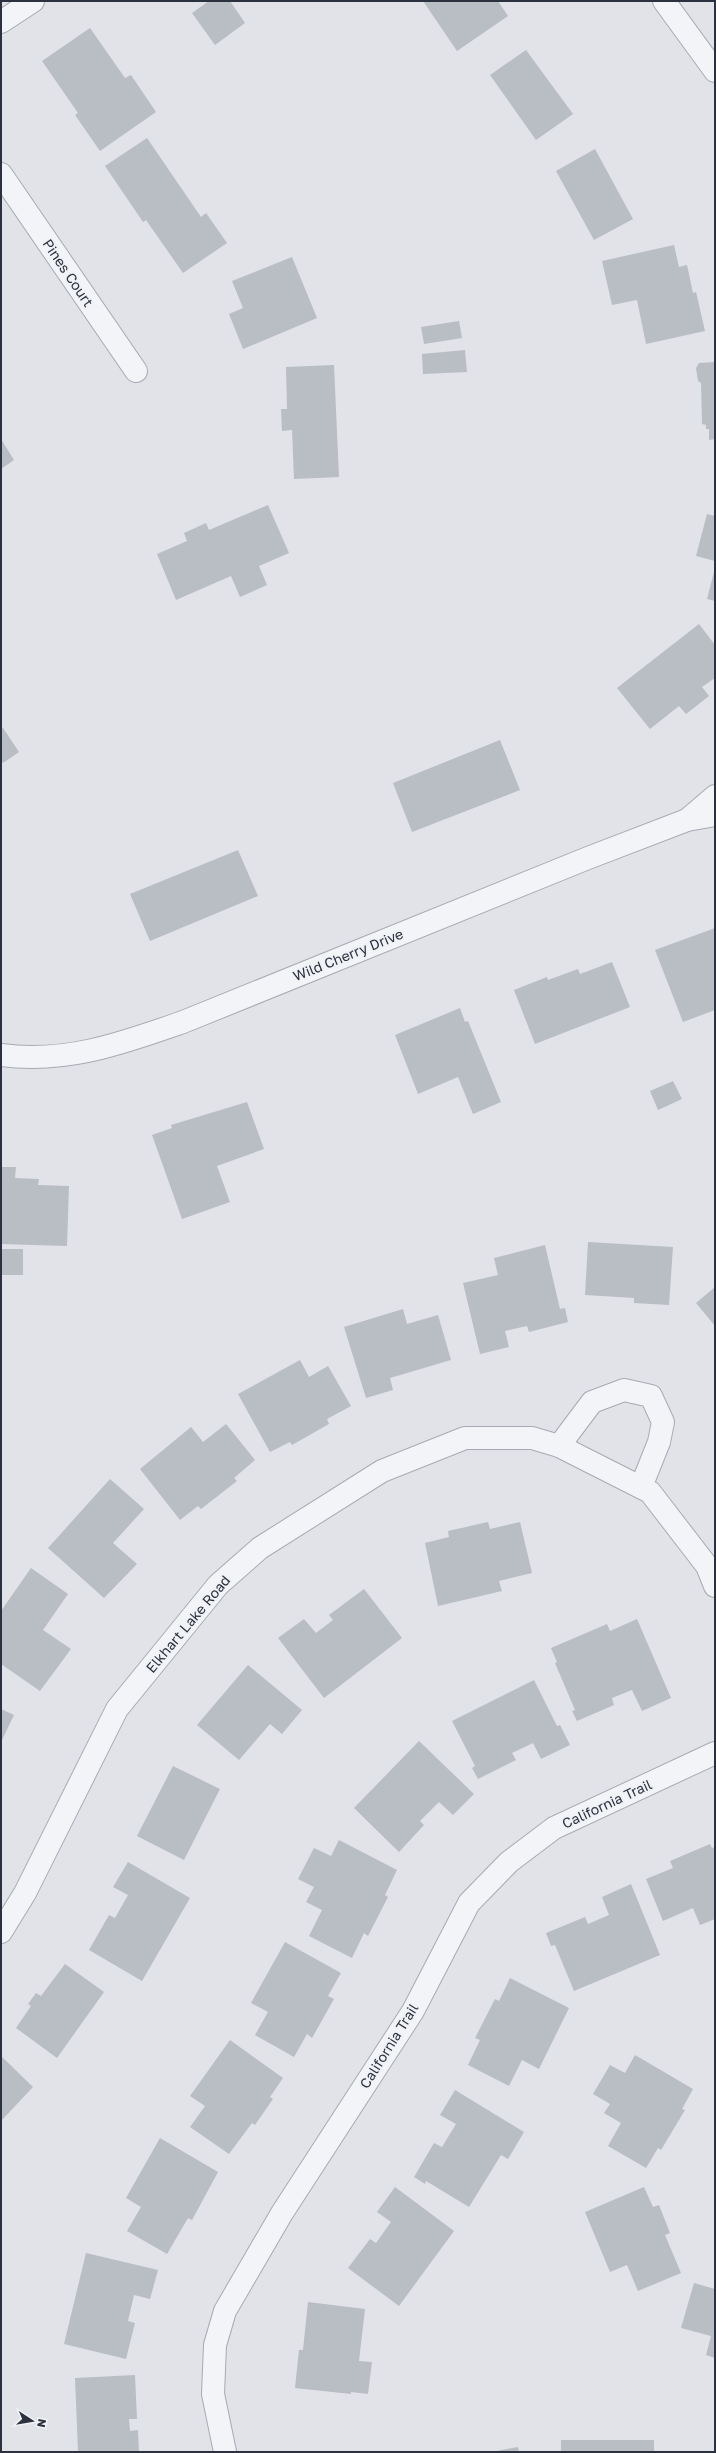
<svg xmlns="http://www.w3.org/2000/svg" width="716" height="2453" viewBox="0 0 716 2453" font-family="'Golos Text',sans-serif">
	<rect width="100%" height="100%" fill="#e1e3e8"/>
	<g fill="#b9bdc4">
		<path d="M209,1H230L245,23L215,45L192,13Z"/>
		<path d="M423,1H498L508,16L457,51Z"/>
		<path d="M90,28L125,78L131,75L156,112L100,151L75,115L78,113L42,61Z"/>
		<path d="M526,50L573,114L536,140L490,75Z"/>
		<path d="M147,138L201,217L206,213L227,243L183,273L146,220L143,222L105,166Z"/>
		<path d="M595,149L633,219L594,240L556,171Z"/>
		<path d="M674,245L679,267L687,265L693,293L696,292L705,331L646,344L637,300L612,305L602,261Z"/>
		<path d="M292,257L317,318L243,349L229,314L243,308L232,281Z"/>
		<path d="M459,321L462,338L424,344L421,327Z"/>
		<path d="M465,350L467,372L423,374L422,354Z"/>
		<path d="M715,362V439L709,440V429H706V425L702,424L701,383L698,381L696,368L699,363Z"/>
		<path d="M334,365L339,477L294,479L292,430L282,431L281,409H287L286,367Z"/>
		<path d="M1,439L14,460L1,469Z"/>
		<path d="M268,505L289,553L259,566L267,585L240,597L231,576L176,600L157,554L187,541L184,533L206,523L209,530Z"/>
		<path d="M707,514L715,516V561L696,556Z"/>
		<path d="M714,572H715V601L707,599Z"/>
		<path d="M699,624L715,645V678L702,687L709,696L686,714L679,706L650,729L617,688Z"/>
		<path d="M3,728L19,752L3,763L1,759V729Z"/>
		<path d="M500,740L520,790L412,832L393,783Z"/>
		<path d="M238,850L258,896L150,941L130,894Z"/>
		<path d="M715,928V1010L683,1022L655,950Z"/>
		<path d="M612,962L630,1007L535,1044L514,990L547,977L548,980L578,969L580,974Z"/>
		<path d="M460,1008L465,1022L468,1021L501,1102L473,1114L458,1077L418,1094L395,1035Z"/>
		<path d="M673,1081L682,1099L658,1110L650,1091Z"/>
		<path d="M247,1102L264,1149L217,1166L230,1202L182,1219L152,1135L172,1128L171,1125Z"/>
		<path d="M1,1167H16L15,1178L39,1179L38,1185L69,1186L67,1246L1,1244Z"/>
		<path d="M588,1242L673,1247L669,1305L634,1303V1298L585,1295Z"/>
		<path d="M545,1245L560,1309L565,1308L568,1322L529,1332L527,1326L505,1331L509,1347L480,1354L463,1283L498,1275L494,1258Z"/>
		<rect x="1" y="1249" width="22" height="26"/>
		<path d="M715,1287V1326L696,1303Z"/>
		<path d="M403,1309L407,1324L438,1315L451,1360L390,1378L393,1390L366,1398L344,1327Z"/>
		<path d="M300,1360L309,1377L328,1366L351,1406L327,1419L329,1424L292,1445L290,1442L270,1452L238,1394Z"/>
		<path d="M226,1424L255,1460L234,1478L237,1481L201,1509L198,1506L180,1520L140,1469L191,1427L203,1442Z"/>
		<path d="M110,1479L144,1509L113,1543L137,1564L104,1598L48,1548Z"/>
		<path d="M488,1522L490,1529L520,1522L532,1573L499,1581L502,1591L438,1606L425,1543L449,1537L448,1531Z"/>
		<path d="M31,1568L68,1594L43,1630L71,1649L40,1691L1,1664V1611Z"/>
		<path d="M364,1589L402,1638L324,1698L278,1638L304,1619L316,1633L333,1620L329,1615Z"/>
		<path d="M637,1619L671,1698L642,1711L632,1690L612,1698L614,1705L577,1721L572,1711L575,1710L555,1663L557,1662L551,1648L607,1624L610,1631Z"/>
		<path d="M248,1665L302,1710L282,1734L270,1724L239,1760L197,1725Z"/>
		<path d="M534,1680L557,1726L560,1725L570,1745L541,1759L533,1743L512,1753L516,1760L478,1779L472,1768L475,1766L452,1721Z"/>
		<path d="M1,1709L14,1715L1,1742Z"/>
		<path d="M419,1741L474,1794L453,1815L439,1802L420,1821L424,1825L399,1852L354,1808Z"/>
		<path d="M173,1766L220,1789L184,1860L137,1836Z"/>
		<path d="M339,1840L397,1870L385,1895L388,1897L368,1936L364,1933L352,1958L309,1936L322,1910L306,1902L314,1887L298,1879L314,1848L331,1856Z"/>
		<path d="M710,1844L712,1848L715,1847V1919L700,1925L693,1908L663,1921L646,1879L673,1868L670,1861Z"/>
		<path d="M128,1862L190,1898L142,1981L89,1950L109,1915L115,1918L128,1895L113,1887Z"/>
		<path d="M631,1884L660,1955L574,1991L555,1945L551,1946L546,1933L585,1917L588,1924L609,1915L602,1897Z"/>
		<path d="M285,1942L341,1973L328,1996L334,1999L312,2038L307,2034L294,2057L255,2035L268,2012L251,2003Z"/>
		<path d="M65,1964L104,1992L57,2058L16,2028L31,2006L28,2004L36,1993L41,1996Z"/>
		<path d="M510,1978L569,2008L539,2069L522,2060L509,2086L468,2065L480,2040L475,2038L495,1999L499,2001Z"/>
		<path d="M230,2040L283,2078L270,2097L273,2099L255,2125L252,2123L229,2154L190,2127L205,2106L190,2096Z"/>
		<path d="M635,2055L693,2089L682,2109L685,2110L661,2150L658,2148L646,2168L608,2146L621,2123L604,2113L610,2104L593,2094L610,2065L625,2073Z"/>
		<path d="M1,2056L33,2087L1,2121Z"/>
		<path d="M455,2090L524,2132L508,2159L501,2155L469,2207L426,2181L425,2184L414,2177L434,2143L442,2147L456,2124L440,2115Z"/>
		<path d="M160,2138L218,2172L192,2220L188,2218L167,2254L127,2231L141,2207L126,2198Z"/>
		<path d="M395,2187L454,2231L399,2306L348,2268L370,2239L376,2243L391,2222L377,2212Z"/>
		<path d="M644,2187L653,2207L659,2205L670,2233L665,2235L681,2273L638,2291L627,2265L610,2272L585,2212Z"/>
		<path d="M86,2253L158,2270L150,2299L134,2295L128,2321L135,2323L126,2359L64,2344Z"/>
		<path d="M694,2283L715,2289V2358L706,2355L711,2336L681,2328Z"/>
		<path d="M308,2302L365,2309L359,2361L372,2362L368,2394L351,2392V2394L295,2388L299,2350H303Z"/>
		<path d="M135,2375L137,2419H129L130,2431L138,2430L139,2452H78L75,2378Z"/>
		<rect x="561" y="2440" width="93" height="12"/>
		<path d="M518,2447L519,2452H496V2451Z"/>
	</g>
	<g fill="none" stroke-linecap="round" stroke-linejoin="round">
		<g stroke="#a7aab2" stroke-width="24">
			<g id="minor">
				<path d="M664,1L715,71"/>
				<path d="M1,22L33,1"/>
				<path d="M1,174L136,371"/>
				<path d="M687,820L715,796"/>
				<path d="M1,1055C66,1064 123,1043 183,1022L588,858L687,820L715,815"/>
				<path d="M559,1446L592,1402L624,1390L651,1396L663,1422L659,1442L641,1487"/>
				<path d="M1,1932L25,1893L117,1709L218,1585L260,1548L382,1471L465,1438H532L559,1446L650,1492L707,1566L715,1586"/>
				<path d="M225,2452L213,2394L215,2345L225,2311L282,2213L413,2011L469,1903L509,1862L554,1828L715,1753"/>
			</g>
		</g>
		<use href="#minor" stroke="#f3f4f7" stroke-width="22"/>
	</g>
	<g text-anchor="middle" stroke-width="4" stroke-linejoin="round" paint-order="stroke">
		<g font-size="14" fill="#2b313e" stroke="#f0f2f6">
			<text transform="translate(68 273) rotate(56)" y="5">Pines Court</text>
			<text transform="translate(348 955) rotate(-22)" y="5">Wild Cherry Drive</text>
			<text transform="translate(188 1624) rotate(-50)" y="5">Elkhart Lake Road</text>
			<text transform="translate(607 1804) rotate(-25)" y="5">California Trail</text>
			<text transform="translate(389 2046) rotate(-58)" y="5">California Trail</text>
		</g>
	</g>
	<rect width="716" height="2453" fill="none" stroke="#2b313e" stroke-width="4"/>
	<g transform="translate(32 2421) rotate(102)" stroke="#f0f2f6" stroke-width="3" paint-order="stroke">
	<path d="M0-3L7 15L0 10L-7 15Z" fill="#2b313e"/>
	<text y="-6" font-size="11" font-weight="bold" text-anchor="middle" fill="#2b313e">N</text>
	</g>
</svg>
